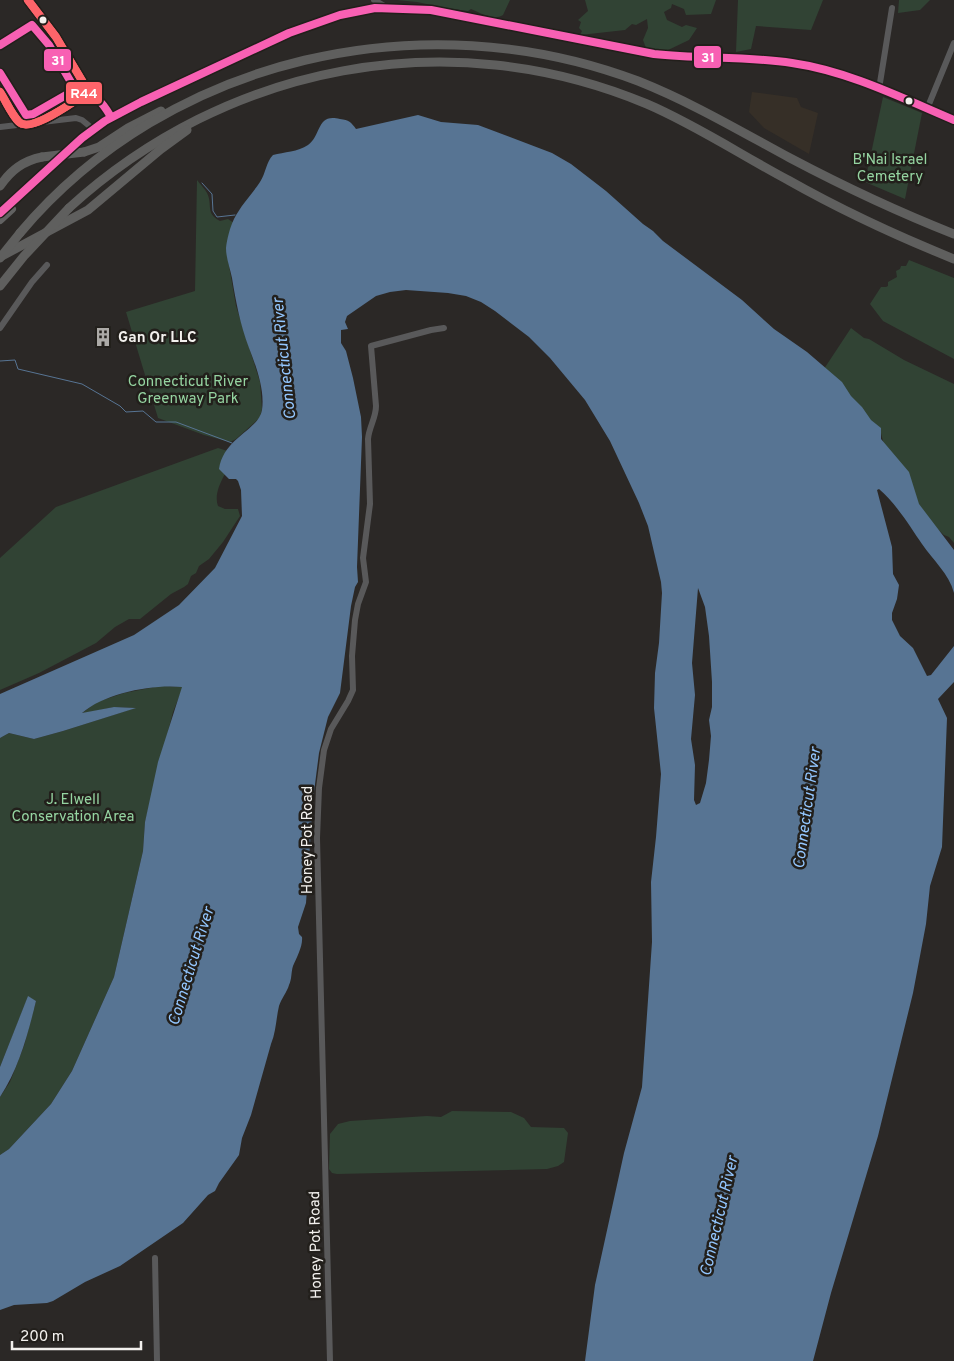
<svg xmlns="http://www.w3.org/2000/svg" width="954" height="1361" viewBox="0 0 954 1361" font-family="Overpass,sans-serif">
	<rect width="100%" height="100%" fill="#2b2826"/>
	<path fill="#362f27" d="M752,92L797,98L801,107L818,113L809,154L764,128L749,112Z"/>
	<g fill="#314334">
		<path d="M397,0H510L503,15C493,21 481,13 471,9L468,11L446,8L417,2Z"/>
		<path d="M585,0H716L711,14L686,15L684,9L672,4L671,8L664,12L667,20L682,27L686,25L697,28L689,40L666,51L646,48L643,40L648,28L647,19L636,25L632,24L625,30L580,35L582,31L579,28L581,22L578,20L588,11Z"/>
		<path d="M738,0H823L811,30L756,26L751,49L736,52Z"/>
		<path d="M899,0H930L920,10L898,13Z"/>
		<path d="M883,97L922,113L905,199L865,182Z"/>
		<path d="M197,180C200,184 205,189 207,193C213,205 205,213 220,221L228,219L234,223L228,238L227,254L236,306L260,382L262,409L260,417L254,423L236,439L230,442L204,435L158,418L126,312L195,291Z"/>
		<path d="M909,260L954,278V359L883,321L870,304L881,287H886L888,286V282L897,277L896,271L900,269L901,266H906Z"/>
		<path d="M851,328L864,338L869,339L904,360L954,384V543L949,537L944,535L919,512L887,457L881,433L822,372Z"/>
		<path d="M218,448L237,454C229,468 212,490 218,506L225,509H238L240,516L223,542L209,559L199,566L196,573L191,576L188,584L184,587L171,594L140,619H129L115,627L96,643L39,673L0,690V558L56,507Z"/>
		<path d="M160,686L183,687L173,712L145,822L143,851L114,977L72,1071L51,1104L9,1149L0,1155V1097L10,1082L24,1046L36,1001L28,997L0,1067V738L9,733L34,739L63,731L135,708L114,707L81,714L97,702L124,693Z"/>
		<path d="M452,1111L511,1112L524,1118L531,1127L564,1128L568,1133L564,1162L558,1166L547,1169L337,1174L332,1173L329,1169L330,1134L338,1124L350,1121L427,1116L441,1117Z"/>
	</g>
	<g fill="#577493" fill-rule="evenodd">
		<path d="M418,115L441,122L478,125L552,153L571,164L606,191L643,224L653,231L663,241L742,300L774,329L807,352L842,382L851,396L862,407L871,420L881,428V439L909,472L919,504L954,550V593C949,574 933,560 922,544C911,528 895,502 879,489L877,490L892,547L893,574L899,585L897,599L892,613V620L900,636L913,648L927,676L931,675L954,646V682L938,699L947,718L942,847L930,886L926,924L913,993L878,1136L831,1293L813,1361H585L595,1285L624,1153L642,1087L652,942L651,882L656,837L661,774L654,708L655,673L659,643L662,593L661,582L654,552L648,526L639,503L610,441L585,400L550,358L529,337L495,311L481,302L466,296L448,293L406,290L390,292L376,296L347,316L345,322L348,329L341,330V343L346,351L353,378L361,417L362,437L357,567L358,582L355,587L351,606L340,693L328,717L319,753L313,800L306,903L298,927L299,934L302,937C303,946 297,957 293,966C291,972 292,979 289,985C287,992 281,999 279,1006C276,1019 276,1032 271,1044L251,1115L242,1138L239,1155L219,1183L215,1191L208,1195L183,1223L120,1266L85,1282L53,1301L47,1303L14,1305L0,1310V1155L9,1149L51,1104L72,1071L114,977L143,851L145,822L158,762L182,687C152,684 105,693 82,713L114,707L136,708L63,731L34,739L9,733L0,738V694L134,635L179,605L215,568L242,516L241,490L238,481L236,479H229L219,469C224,437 259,430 262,410C265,390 256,366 249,348C240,324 236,302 232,278C230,268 226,258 226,248C227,239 230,227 234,219C241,205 252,194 260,182C266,173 266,162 273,155C284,152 298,152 308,145C322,135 316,113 340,119C349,120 351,122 356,129ZM698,588L705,607L709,636L712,682V707L709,720L711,736L709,760L706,783L700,803L696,805L694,800L695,765L691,739L695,695L692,663Z"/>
		<path d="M28,996L36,1001C28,1034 19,1068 0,1097V1067Z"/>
	</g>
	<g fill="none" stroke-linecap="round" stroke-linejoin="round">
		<g stroke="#577493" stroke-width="1">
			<path d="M202,183L212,194L213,211L217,217L235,215"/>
			<path d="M0,361L15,360L18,369L82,384L120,406L126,412L143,411L156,422H176L232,443"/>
		</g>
		<g stroke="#59595a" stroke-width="6">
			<path d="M374,0L388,8"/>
			<path d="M879,89L892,8"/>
			<path d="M927,109L954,43"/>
			<path d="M0,127L76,118L82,120L93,129"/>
			<path d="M0,328L32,282L47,265"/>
			<path d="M155,1258L157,1361"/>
			<path d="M330,1361L317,838L319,788L324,750L331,729L348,701L353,690L352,656L355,620L358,604L366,582L363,558L370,504L368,439C369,427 376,418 376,406L371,346L431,330L444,328"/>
		</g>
		<g stroke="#626262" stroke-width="8">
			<path d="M0,213L82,138L105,121L141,102L289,33L340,15L375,8H410L431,10C506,24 579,42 654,54C700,61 748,55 794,63C849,74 902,98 954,120"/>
			<path d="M0,220L12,209"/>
		</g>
		<g stroke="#5f5f5e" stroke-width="9">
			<path d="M84,152L99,147L128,128L161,111"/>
			<path d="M0,186C11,170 23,161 42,157"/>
			<path d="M69,208C227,64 449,21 647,104C696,125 741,155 788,180C841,210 897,236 954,259"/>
			<path d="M20,233C169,56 424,0 638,81C691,102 740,131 790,158C843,186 898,212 954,234"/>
			<path d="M0,257L88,210L161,149L187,130"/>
		</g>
		<g stroke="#5f5f5e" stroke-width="9">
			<path d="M42,157L84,152"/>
			<path d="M0,258L20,233"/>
			<path d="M0,286L24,256L69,208"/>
		</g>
		<g stroke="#221f1b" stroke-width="11">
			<g id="bus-1">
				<path d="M0,45L32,25L49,45L75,89C95,95 100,98 111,117"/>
				<path d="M0,73L26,115L33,114L80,87L87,88"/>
				<path d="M0,213L82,138L105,121L141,102L289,33L340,15L375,8L431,10L654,54C700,59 746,56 792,63C848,71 902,98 954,120"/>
			</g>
		</g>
		<g stroke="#221f1b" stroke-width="11">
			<path id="bus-2" d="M0,92C6,101 11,114 19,122C30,133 70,104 81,97L85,91L84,84L56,37L28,0"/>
		</g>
		<g stroke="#221f1b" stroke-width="11">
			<path id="bus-3" d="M0,92C6,101 11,114 19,122C30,133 70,104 81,97L85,91L84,84L56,37L28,0"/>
		</g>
		<use href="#bus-1" stroke="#f860b3" stroke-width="8"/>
		<use href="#bus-2" stroke="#fe646a" stroke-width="8"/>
		<use href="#bus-3" stroke="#fe646a" stroke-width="8"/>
	</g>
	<defs>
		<g id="building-bare" transform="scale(1.5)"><path d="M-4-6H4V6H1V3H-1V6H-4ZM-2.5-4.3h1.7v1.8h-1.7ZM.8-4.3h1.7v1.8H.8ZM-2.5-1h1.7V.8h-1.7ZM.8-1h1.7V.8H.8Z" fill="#acaaa7" stroke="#221f1b" stroke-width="2.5" paint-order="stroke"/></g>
	</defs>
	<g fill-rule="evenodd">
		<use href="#building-bare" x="103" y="337"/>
	</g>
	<g fill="#f2f0ed" stroke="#221f1b" stroke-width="2">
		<circle cx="43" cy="20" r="4.5"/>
		<circle cx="909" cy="101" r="4.5"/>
	</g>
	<g text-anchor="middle" stroke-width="5" stroke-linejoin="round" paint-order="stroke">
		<g font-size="15" fill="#95d4a1" stroke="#221f1b">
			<text x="890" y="164">B'Nai Israel<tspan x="890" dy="17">Cemetery</tspan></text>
			<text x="188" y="386">Connecticut River<tspan x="188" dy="17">Greenway Park</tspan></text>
			<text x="73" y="804">J. Elwell<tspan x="73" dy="17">Conservation Area</tspan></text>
		</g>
		<g font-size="15" font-weight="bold" fill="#f2f0ed" stroke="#221f1b" text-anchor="start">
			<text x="118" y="342">Gan Or LLC</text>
		</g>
		<g font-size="15" fill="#f2f0ed" stroke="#221f1b">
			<text transform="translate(307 840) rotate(-90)" y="5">Honey Pot Road</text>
			<text transform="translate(315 1245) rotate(-91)" y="5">Honey Pot Road</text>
		</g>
		<g font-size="16" font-style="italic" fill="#93c6fe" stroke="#221f1b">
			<text transform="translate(283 359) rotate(-96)" y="6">Connecticut River</text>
			<text transform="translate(806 808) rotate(-82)" y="6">Connecticut River</text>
			<text transform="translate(190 966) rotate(-73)" y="6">Connecticut River</text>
			<text transform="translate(718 1216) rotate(-77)" y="6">Connecticut River</text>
		</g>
	</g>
	<g stroke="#221f1b" stroke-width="2">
		<rect x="693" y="45" width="29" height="24" rx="5" fill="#f860b3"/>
		<rect x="43" y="48" width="29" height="24" rx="5" fill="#f860b3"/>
		<rect x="65" y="81" width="38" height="24" rx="5" fill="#fe646a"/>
	</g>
	<g font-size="14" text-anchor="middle" font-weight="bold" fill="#fff">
		<text x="708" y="62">31</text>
		<text x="58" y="65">31</text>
		<text x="84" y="98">R44</text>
	</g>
	<path d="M12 1341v8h129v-8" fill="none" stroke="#f2f0ed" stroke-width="2.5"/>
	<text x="20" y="1341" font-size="15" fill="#f2f0ed" stroke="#221f1b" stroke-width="4" paint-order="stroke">200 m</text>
</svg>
